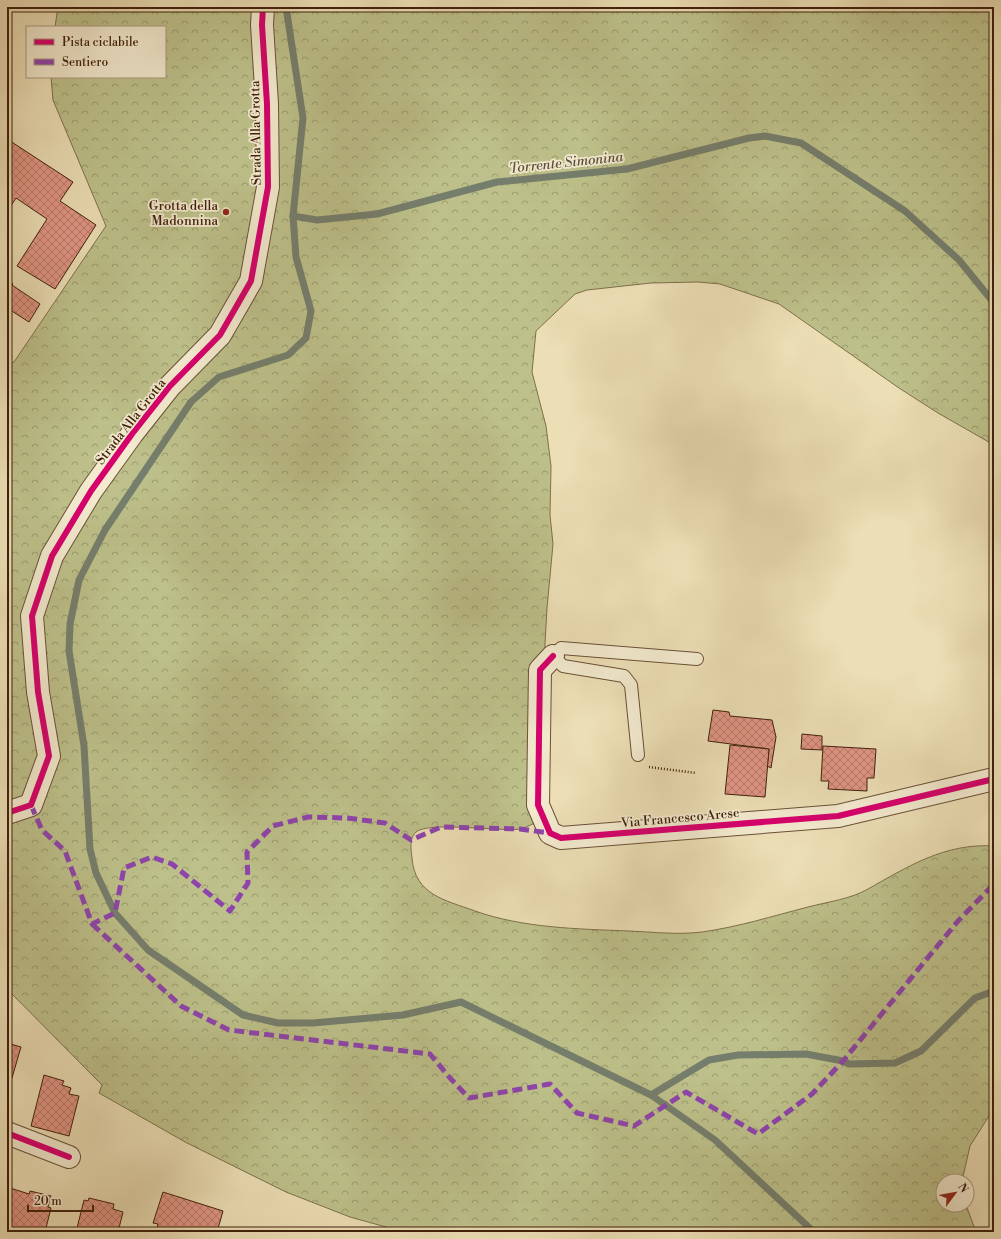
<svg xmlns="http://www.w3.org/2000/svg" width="1001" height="1239" viewBox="0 0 1001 1239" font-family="'Libre Bodoni',serif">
	<defs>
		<pattern id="forest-crowns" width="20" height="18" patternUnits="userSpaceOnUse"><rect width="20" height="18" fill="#bdc08a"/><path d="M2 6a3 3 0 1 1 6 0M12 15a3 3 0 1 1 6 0" fill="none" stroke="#9b9c6f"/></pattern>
		<pattern id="building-cross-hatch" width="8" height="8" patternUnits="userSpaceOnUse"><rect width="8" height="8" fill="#e09584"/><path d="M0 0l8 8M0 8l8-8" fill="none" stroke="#b7796a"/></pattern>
	</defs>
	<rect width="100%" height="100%" fill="#ecdeb5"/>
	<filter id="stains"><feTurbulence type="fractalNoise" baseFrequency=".005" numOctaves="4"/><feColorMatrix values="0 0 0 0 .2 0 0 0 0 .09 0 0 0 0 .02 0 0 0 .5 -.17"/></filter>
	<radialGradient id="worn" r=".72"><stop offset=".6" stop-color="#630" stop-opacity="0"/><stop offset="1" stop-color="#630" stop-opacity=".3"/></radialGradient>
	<path fill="url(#forest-crowns)" stroke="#7e704b" d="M58,7H980L994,12V445L938,413L899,388L779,304L720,284L698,282L651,283L587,290L575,294L536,331L532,372L546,426L551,466L550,515L553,544L547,608L535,823C530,825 525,828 520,829C502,832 428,821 416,832C409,838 411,850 412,858C415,895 445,900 475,911C523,928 578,929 629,931C653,932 678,935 702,932C738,927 773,916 808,907C827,902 851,899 868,889C909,866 945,843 994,846V1108L970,1146L962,1181H943V1205H966L976,1232H404L350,1217L286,1192L187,1143L99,1093L102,1085L7,989V364L14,362L106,226L53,100L51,77H165V27H55Z"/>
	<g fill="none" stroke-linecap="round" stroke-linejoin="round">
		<g stroke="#757e6c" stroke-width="7">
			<path d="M286,7L303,118L293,216L317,220L377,214L497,182L627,169L749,138L765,136L801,143L905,211L959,260L994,303"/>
			<path d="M293,216L296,257L311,311L306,338L288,355L219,377L191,402L105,530L79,580L70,624L69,651L84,746L90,849L96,873L115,913L148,950L243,1015L278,1023H313L403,1015L461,1002L651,1095L709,1060L738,1055L806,1054L843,1061L849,1064L895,1063L921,1051L975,998L994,991"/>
			<path d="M651,1095L715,1140L814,1232"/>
		</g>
	</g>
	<g fill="url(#building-cross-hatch)" stroke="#40200c">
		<path d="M7,139L73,182L60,201L96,225L55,289L17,266L47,219L16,198L7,212Z"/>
		<path d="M7,280L13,284L12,285L40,304L29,322L7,308Z"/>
		<path d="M713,710L729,712L730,716L772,720L776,737L771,768L767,766L769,749L708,741Z"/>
		<path d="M802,734L822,736V750L801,749Z"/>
		<path d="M730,745L769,749L765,797L725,794Z"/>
		<path d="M823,746L876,749L874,778H867V791L828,789L829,781H821Z"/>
		<path d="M7,1043L21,1047L7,1095Z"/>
		<path d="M44,1075L64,1081L62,1085L71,1088L69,1094L79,1096L69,1136L31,1126Z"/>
		<path d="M10,1188L29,1194L30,1191L51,1196L48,1207L51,1208L45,1232L7,1231V1199Z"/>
		<path d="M163,1192L223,1211L217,1232H156L158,1224L153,1223Z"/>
		<path d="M89,1198L114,1204L113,1209L123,1212L118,1232H76L84,1200L88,1201Z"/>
	</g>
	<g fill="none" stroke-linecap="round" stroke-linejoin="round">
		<g stroke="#6b5036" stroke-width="14">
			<path id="lane" d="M638,755L631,685L624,676L563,666L553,656L561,648L697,659"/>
		</g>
		<g stroke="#6b5036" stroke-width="24">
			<g id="street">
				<path d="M553,656L540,670L538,805L550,833L561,838L838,816L994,779"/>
				<path d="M7,813L31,805L49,756L38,692L32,616L52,556L91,491L132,434L170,386L220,335L251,281L268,187L267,104L262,25L263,7"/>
				<path d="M7,1133L69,1157"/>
			</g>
		</g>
		<path stroke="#40200c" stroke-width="2.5" stroke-dasharray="1 2" stroke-linecap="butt" d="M649,767L696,773"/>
		<use href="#lane" stroke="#f3eacf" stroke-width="12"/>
		<use href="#street" stroke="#f3eacf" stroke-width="22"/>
		<g stroke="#8e44ad" stroke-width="5" stroke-dasharray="10 5" stroke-linecap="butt">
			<path d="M981,7L994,12"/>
			<path d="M31,805L42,830L65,851L92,924L115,913L124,868L152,857L172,864L230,911L248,883L247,852L273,826L308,817L347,818L385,823L411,840L441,827L520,829L550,833"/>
			<path d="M92,924L181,1006L229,1030L430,1054L450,1078L469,1098L550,1084L577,1113L634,1126L686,1092L758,1134L812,1094L843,1061L958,921L994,884"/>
		</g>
		<g stroke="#f3eacf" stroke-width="8">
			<g id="cycleway">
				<path d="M553,656L540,670L538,805L550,833L561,838L838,816L994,779"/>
				<path d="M7,813L31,805L49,756L38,692L32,616L52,556L91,491L132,434L170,386L220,335L251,281L268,187L267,104L262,25L263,7"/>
				<path d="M7,1133L69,1157"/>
			</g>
		</g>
		<use href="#cycleway" stroke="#d6006c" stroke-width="6"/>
	</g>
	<circle fill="#8f2418" stroke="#f3eacf" stroke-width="1.5" cx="226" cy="212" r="4"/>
	<g text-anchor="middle" stroke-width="3.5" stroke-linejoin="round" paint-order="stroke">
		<g font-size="13" fill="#40200c" stroke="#f3eacf">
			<text transform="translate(255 133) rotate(-91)" y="5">Strada Alla Grotta</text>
			<text transform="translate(130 421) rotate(-52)" y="5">Strada Alla Grotta</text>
			<text transform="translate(680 817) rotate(-5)" y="5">Via Francesco Arese</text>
		</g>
		<g font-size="13" fill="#40200c" stroke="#f3eacf" text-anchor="end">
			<text x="218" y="210">Grotta della<tspan x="218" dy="15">Madonnina</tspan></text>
		</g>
		<g font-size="14" font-style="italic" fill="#5b4f3c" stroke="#f3eacf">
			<text transform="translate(566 162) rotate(-6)" y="5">Torrente Simonina</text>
		</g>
	</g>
	<rect width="1001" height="1239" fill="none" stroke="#ecdeb5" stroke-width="24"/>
	<rect x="8" y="8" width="985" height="1223" fill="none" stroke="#40200c" stroke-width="2"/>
	<rect x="12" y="12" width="977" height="1215" fill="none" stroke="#40200c"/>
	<rect x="26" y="26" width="140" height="52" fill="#f3eacf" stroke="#ab9981"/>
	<rect x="34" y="39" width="20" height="6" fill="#d6006c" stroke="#ab9981"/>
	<text x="62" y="46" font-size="12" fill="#40200c">Pista ciclabile</text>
	<rect x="34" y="59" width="20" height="6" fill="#8e44ad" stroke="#ab9981"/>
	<text x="62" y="66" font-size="12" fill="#40200c">Sentiero</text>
	<g transform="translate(955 1193) rotate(58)"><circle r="19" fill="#f3eacf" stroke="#ab9981"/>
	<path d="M0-3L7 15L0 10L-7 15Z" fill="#8f2418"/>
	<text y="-6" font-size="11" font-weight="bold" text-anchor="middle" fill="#40200c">N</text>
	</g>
	<path d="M28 1205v6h65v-6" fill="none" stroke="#40200c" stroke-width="2"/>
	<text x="34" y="1205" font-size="12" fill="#40200c" stroke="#f3eacf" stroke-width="3" paint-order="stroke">20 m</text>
	<rect width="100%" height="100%" filter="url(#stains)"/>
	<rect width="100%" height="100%" fill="url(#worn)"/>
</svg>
